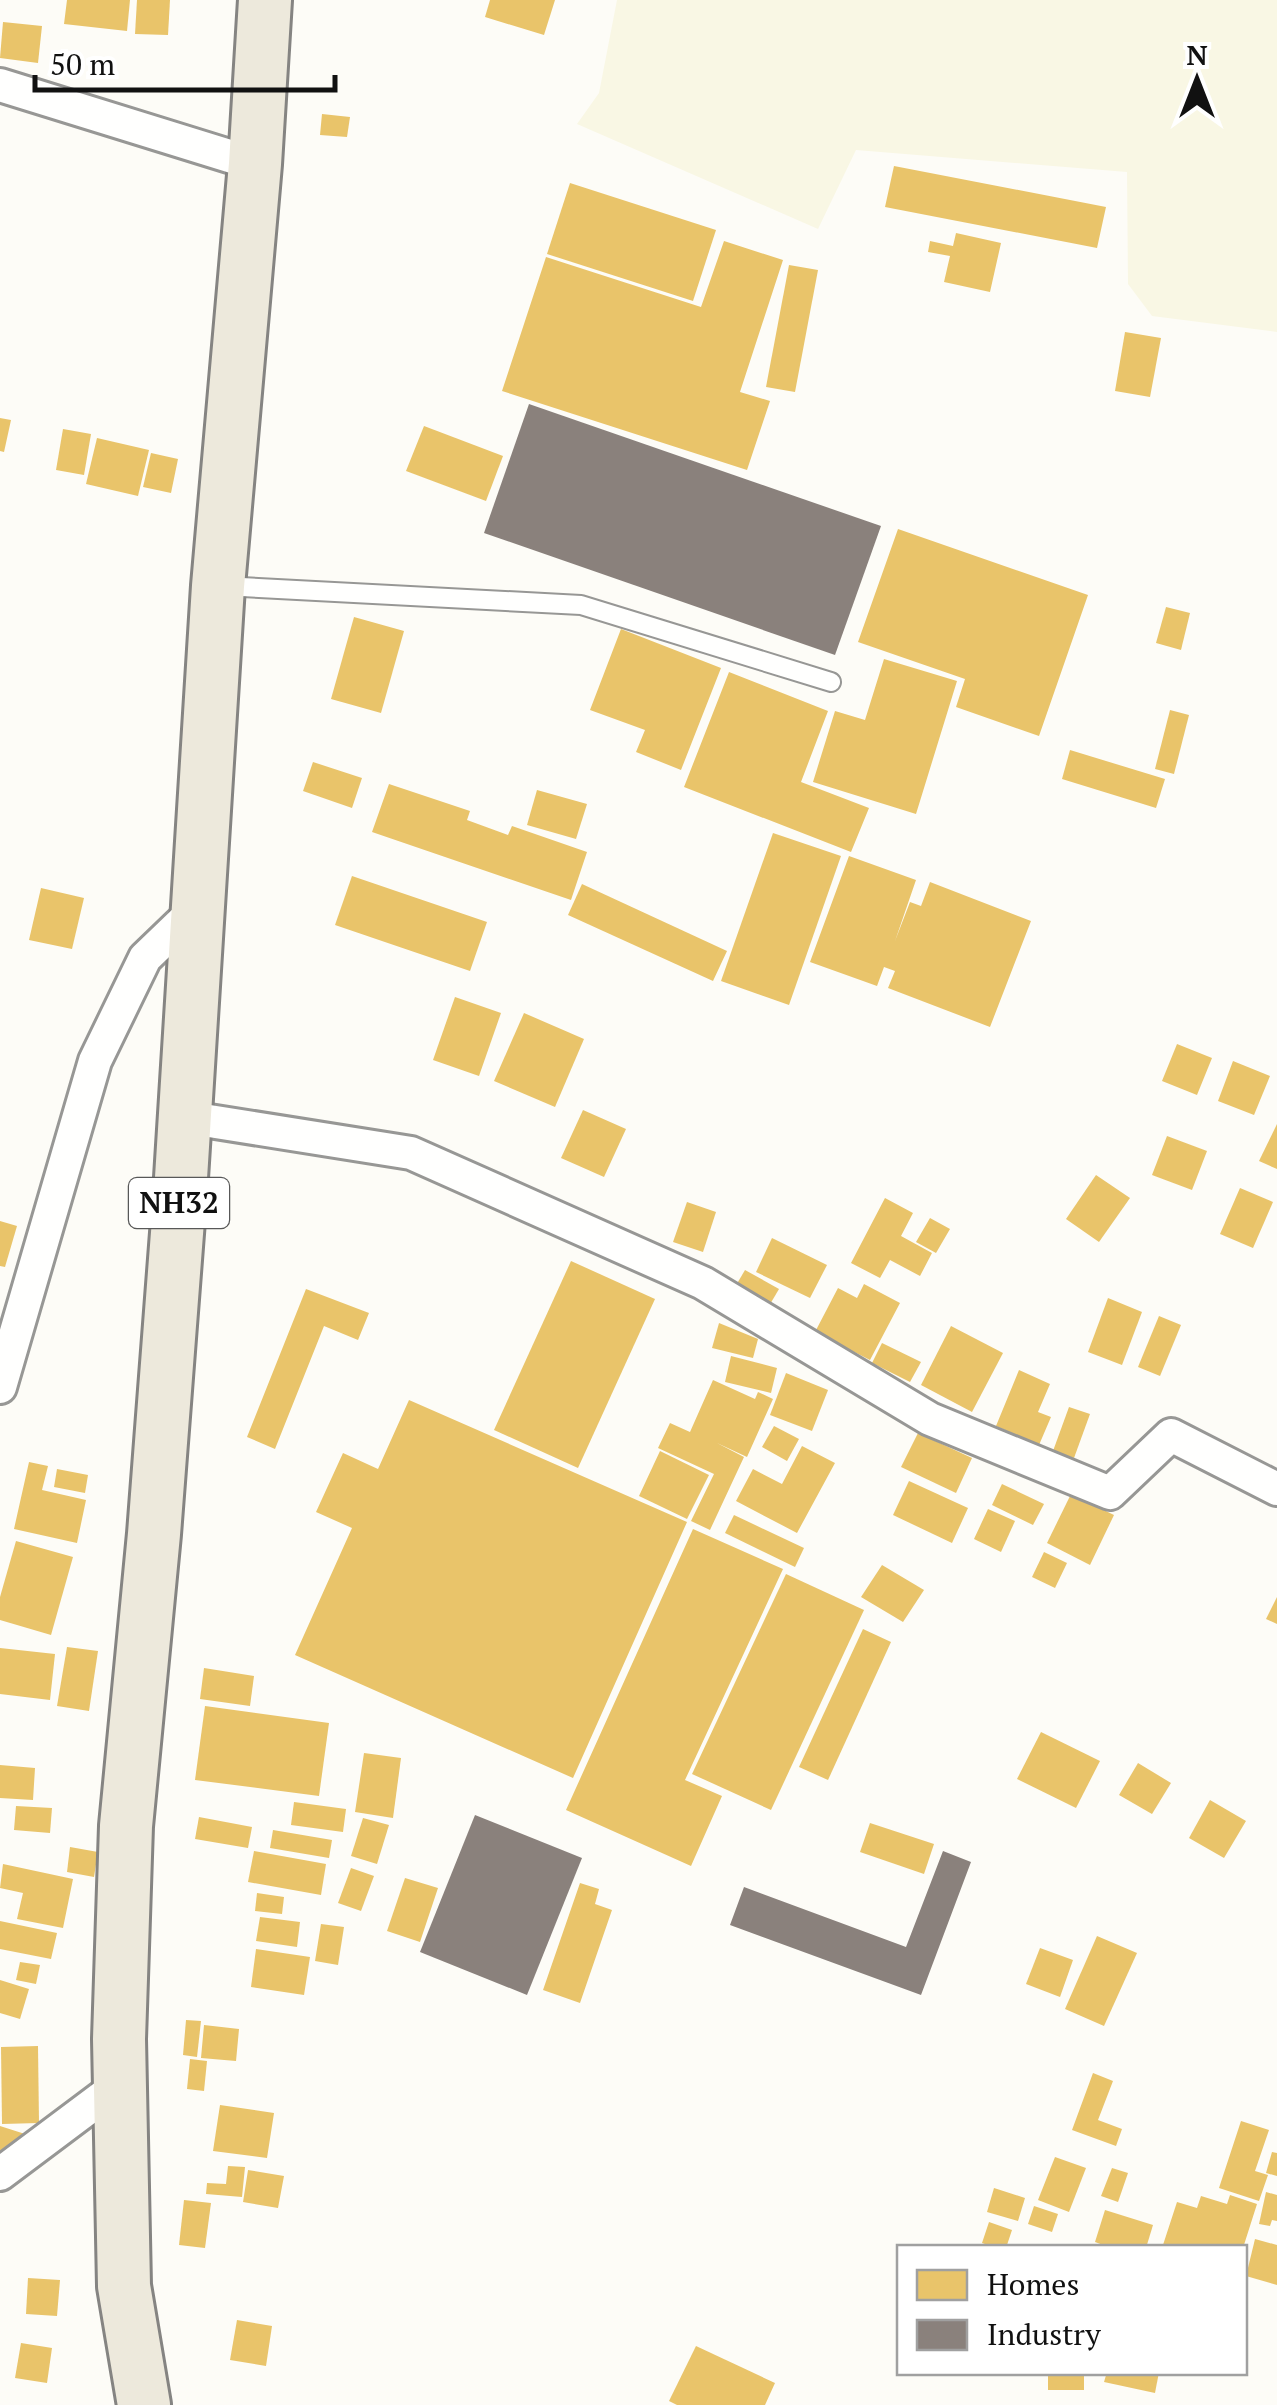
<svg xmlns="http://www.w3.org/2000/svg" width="1277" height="2405" viewBox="0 0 1277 2405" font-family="'PT Serif',serif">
	<rect width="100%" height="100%" fill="#fdfcf7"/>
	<path fill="#f9f7e4" d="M617,0H1277V332L1152,316L1128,284L1127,172L856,150L818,229L577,124L599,93Z"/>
	<g fill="#e9c46a">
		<path d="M67,0H130L127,31L64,24Z"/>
		<path d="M137,0H170L168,35L135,34Z"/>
		<path d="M490,0H555L544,35L485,17Z"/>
		<path d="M3,22L42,26L38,63L0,58Z"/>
		<path d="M322,114L350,117L347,137L320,135Z"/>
		<path d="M894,166L1106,207L1097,248L885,207Z"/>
		<path d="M570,183L716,230L693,301L547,254Z"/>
		<path d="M956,233L1001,243L990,292L944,282L950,256L928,252L930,241L953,246Z"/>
		<path d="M724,241L783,260L740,392L770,401L747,470L502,391L546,257L701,307Z"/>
		<path d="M789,265L818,270L795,392L766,387Z"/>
		<path d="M1125,332L1161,338L1150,397L1115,391Z"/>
		<path d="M0,418L11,420L4,452L0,451Z"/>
		<path d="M424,426L503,456L486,501L406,471Z"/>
		<path d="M63,429L91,434L84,475L56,470Z"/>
		<path d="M97,438L149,450L138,496L86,484Z"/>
		<path d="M151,453L178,459L171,493L143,487Z"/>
		<path d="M898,529L1088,595L1039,736L956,707L965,679L858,642Z"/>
		<path d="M1166,607L1190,613L1181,650L1156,643Z"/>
		<path d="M354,617L404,631L381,713L331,699Z"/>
		<path d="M621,629L721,668L681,770L636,752L645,730L590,710Z"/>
		<path d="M884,659L957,681L916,814L813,782L835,711L865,720Z"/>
		<path d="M729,672L828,711L801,782L869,808L851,852L684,787Z"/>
		<path d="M1170,710L1189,715L1174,774L1155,769Z"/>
		<path d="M1070,750L1165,779L1156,808L1062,779Z"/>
		<path d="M313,762L362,778L352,808L303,791Z"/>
		<path d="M389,784L470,811L467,820L508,835L512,826L587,852L571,900L372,832Z"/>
		<path d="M537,790L587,804L576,839L527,825Z"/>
		<path d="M773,833L841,856L789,1005L721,981Z"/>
		<path d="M849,856L916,880L895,941L910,902L921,906L930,882L1031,921L990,1027L888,988L895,971L884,967L877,986L810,962Z"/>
		<path d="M352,876L487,922L470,971L335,925Z"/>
		<path d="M582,884L727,951L713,981L568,915Z"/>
		<path d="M41,888L84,898L72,949L29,940Z"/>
		<path d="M455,997L501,1013L479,1076L433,1060Z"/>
		<path d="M524,1013L584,1039L555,1107L494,1081Z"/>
		<path d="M1177,1044L1212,1058L1197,1095L1162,1081Z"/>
		<path d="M1233,1061L1270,1076L1254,1115L1218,1101Z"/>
		<path d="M583,1110L626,1129L604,1177L561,1158Z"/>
		<path d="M1277,1124V1169L1259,1161Z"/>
		<path d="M1167,1136L1207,1151L1192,1190L1152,1175Z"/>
		<path d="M1096,1175L1130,1198L1099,1242L1066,1219Z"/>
		<path d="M1240,1188L1273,1202L1253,1248L1220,1234Z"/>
		<path d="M885,1198L913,1213L901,1236L932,1253L920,1276L890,1260L880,1278L851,1263Z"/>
		<path d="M687,1202L716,1212L703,1252L673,1242Z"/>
		<path d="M930,1218L950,1229L936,1253L916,1242Z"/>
		<path d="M0,1221L17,1226L5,1267L0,1266Z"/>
		<path d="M772,1238L827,1265L810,1298L756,1272Z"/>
		<path d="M571,1261L655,1299L578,1468L494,1430Z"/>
		<path d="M745,1270L779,1289L769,1306L735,1287Z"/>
		<path d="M864,1284L900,1303L870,1360L815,1332L838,1288L857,1298Z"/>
		<path d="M306,1289L369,1313L358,1340L324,1326L275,1449L247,1437Z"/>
		<path d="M1108,1298L1142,1312L1122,1365L1088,1352Z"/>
		<path d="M1159,1316L1181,1325L1160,1376L1138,1367Z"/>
		<path d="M719,1323L758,1339L753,1358L712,1348Z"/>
		<path d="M951,1326L1003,1353L972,1412L921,1385Z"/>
		<path d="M882,1343L921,1362L910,1382L872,1363Z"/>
		<path d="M731,1356L777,1368L771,1393L725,1382Z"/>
		<path d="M1019,1370L1050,1384L1038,1412L1051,1417L1039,1445L996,1426Z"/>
		<path d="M786,1373L828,1390L812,1431L770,1415Z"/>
		<path d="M713,1380L755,1399L758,1392L773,1399L747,1457L717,1443L744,1457L710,1530L691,1521L714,1474L658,1448L670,1423L690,1432Z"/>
		<path d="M409,1400L687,1522L573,1778L295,1655L352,1528L316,1512L343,1453L378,1469Z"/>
		<path d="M1069,1407L1090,1414L1074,1458L1053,1451Z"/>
		<path d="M774,1426L799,1439L787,1461L762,1447Z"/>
		<path d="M918,1433L972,1458L956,1493L901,1467Z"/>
		<path d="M802,1446L835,1463L797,1533L736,1501L753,1469L782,1484Z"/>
		<path d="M660,1451L709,1475L687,1519L639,1496Z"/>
		<path d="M29,1462L48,1466L42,1490L86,1500L77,1543L14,1529Z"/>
		<path d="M57,1469L88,1475L85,1493L54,1487Z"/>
		<path d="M909,1481L968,1508L952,1543L893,1515Z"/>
		<path d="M1002,1484L1044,1504L1033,1525L992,1505Z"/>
		<path d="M1071,1494L1114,1515L1090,1565L1047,1543Z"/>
		<path d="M988,1509L1015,1521L1001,1552L974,1539Z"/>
		<path d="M734,1515L804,1548L795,1567L725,1533Z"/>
		<path d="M693,1529L783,1569L685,1780L722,1796L691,1866L566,1810Z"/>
		<path d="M16,1541L73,1557L51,1635L0,1620V1597Z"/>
		<path d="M1044,1552L1067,1563L1055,1588L1032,1577Z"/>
		<path d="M882,1565L924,1590L903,1622L861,1597Z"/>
		<path d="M786,1574L864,1610L771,1810L692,1774Z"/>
		<path d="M1277,1597V1624L1266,1619Z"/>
		<path d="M863,1629L891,1642L828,1780L799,1767Z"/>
		<path d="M67,1647L98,1651L89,1711L57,1706Z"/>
		<path d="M0,1648L55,1654L50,1700L0,1694Z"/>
		<path d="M204,1668L254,1676L250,1706L200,1699Z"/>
		<path d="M205,1706L329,1723L319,1796L195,1780Z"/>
		<path d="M1041,1732L1100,1761L1076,1808L1017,1779Z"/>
		<path d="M364,1753L401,1758L393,1818L355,1812Z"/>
		<path d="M1138,1763L1171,1783L1152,1814L1119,1795Z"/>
		<path d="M0,1765L35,1768L33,1800L0,1798Z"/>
		<path d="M1210,1800L1246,1821L1224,1858L1189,1838Z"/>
		<path d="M294,1802L346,1809L343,1832L291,1825Z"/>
		<path d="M16,1806L52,1808L50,1833L14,1830Z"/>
		<path d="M199,1817L252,1827L248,1848L195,1839Z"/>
		<path d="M363,1818L389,1825L377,1864L351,1856Z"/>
		<path d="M870,1823L934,1844L924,1874L860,1852Z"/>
		<path d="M273,1830L332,1840L329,1858L270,1848Z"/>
		<path d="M70,1847L98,1852L94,1877L67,1872Z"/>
		<path d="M254,1851L326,1864L321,1895L248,1882Z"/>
		<path d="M3,1864L73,1879L63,1928L17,1919L23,1893L0,1888Z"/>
		<path d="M351,1868L374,1876L361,1911L338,1903Z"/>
		<path d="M405,1878L438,1888L420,1942L387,1931Z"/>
		<path d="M580,1883L599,1889L595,1904L612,1910L580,2003L543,1990Z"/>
		<path d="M257,1893L284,1897L282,1914L255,1911Z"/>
		<path d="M260,1917L300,1922L297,1947L256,1941Z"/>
		<path d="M0,1921L57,1933L51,1959L0,1949Z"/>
		<path d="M321,1924L344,1927L338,1965L315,1961Z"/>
		<path d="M1097,1936L1137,1953L1104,2026L1065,2009Z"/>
		<path d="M1040,1948L1073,1960L1060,1997L1026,1984Z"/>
		<path d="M256,1949L310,1957L304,1995L251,1987Z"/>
		<path d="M20,1962L40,1965L36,1984L16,1980Z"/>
		<path d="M0,1980L29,1989L20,2019L0,2013Z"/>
		<path d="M186,2020L201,2021L197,2057L183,2055Z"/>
		<path d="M204,2025L239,2029L236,2061L201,2058Z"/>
		<path d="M38,2046L39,2123L2,2124L1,2047Z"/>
		<path d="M190,2059L207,2061L204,2091L187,2089Z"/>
		<path d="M1093,2073L1113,2081L1098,2120L1122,2129L1116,2146L1072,2130Z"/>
		<path d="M220,2105L274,2113L267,2158L213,2151Z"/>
		<path d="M1241,2121L1269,2130L1255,2171L1268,2175L1259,2201L1219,2188Z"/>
		<path d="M0,2126L25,2134L9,2157H0Z"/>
		<path d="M1272,2152L1277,2153V2176L1266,2173Z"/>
		<path d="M1055,2157L1086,2168L1069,2212L1038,2200Z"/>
		<path d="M228,2166L245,2167L242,2197L206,2194L207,2183L226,2184Z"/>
		<path d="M1112,2168L1128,2173L1118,2202L1101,2196Z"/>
		<path d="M248,2170L284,2176L278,2208L243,2202Z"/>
		<path d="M994,2188L1025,2198L1018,2221L987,2212Z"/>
		<path d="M1266,2192L1277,2195V2221L1272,2220L1270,2226L1259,2224Z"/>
		<path d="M1230,2195L1257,2204L1243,2248H1162L1177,2202L1197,2208L1201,2196L1227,2204Z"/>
		<path d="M184,2200L211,2203L205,2248L179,2245Z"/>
		<path d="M1034,2206L1058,2214L1052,2232L1028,2224Z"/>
		<path d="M1105,2210L1153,2225L1146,2248H1111L1095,2242Z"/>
		<path d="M989,2222L1012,2230L1006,2248H996L982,2243Z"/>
		<path d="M1255,2239L1277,2245V2285L1246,2276Z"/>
		<path d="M28,2278L60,2280L57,2316L26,2314Z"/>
		<path d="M237,2320L272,2326L266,2366L230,2360Z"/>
		<path d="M21,2343L52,2348L47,2383L15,2378Z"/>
		<path d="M696,2346L775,2383L765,2405H677L669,2401Z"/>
		<rect x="1048" y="2372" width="36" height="18"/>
		<path d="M1107,2372H1159L1155,2393L1104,2382Z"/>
	</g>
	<g fill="#8a817c">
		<path d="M529,404L881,526L835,655L484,533Z"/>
		<path d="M475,1815L582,1858L527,1995L420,1952Z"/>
		<path d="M943,1851L971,1862L921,1995L730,1925L744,1887L906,1947Z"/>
	</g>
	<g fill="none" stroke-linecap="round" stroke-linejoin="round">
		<g stroke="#979795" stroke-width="22">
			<path id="service" d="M223,586L581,605L831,682"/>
		</g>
		<g stroke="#979795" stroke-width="38">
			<g id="minor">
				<path d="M0,85L255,164"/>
				<path d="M184,1117L411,1153L703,1283L930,1419L1110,1493L1171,1435L1277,1489"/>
				<path d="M0,1387L95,1061L145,958L198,907"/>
				<path d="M0,2174L120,2084"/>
			</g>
		</g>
		<g stroke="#858482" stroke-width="58">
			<path id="primary" d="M144,2405L124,2286L119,2039L126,1826L154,1534L180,1194L218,586L255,164L265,0"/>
		</g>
		<use href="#service" stroke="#fffffe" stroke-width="18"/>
		<use href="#minor" stroke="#fffffe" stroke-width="32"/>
		<use href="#primary" stroke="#ede9dc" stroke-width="52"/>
	</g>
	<g text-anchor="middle" stroke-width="10" stroke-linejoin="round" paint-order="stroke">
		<rect fill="#fff" stroke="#585858" stroke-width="2.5" x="129" y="1178" width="100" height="50" rx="8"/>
		<g font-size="30" font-weight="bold" fill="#111">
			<text x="179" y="1213">NH32</text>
		</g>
	</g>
	<rect x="897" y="2245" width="350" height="130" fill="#ffffff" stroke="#a0a0a0" stroke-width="2.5"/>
	<rect x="917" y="2270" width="50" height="30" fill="#e9c46a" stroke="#a0a0a0" stroke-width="2.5"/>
	<text x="987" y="2295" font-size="30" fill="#111111">Homes</text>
	<rect x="917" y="2320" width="50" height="30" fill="#8a817c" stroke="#a0a0a0" stroke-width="2.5"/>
	<text x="987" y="2345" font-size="30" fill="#111111">Industry</text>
	<g transform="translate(1197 80)" stroke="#ffffff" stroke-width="8" paint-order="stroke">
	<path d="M0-8L18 38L0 25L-18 38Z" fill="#111111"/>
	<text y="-15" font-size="28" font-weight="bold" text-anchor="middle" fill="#111111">N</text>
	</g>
	<path d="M35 75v15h300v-15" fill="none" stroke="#111111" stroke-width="5"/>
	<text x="50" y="75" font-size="30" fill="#111111" stroke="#ffffff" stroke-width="8" paint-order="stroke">50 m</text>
</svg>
